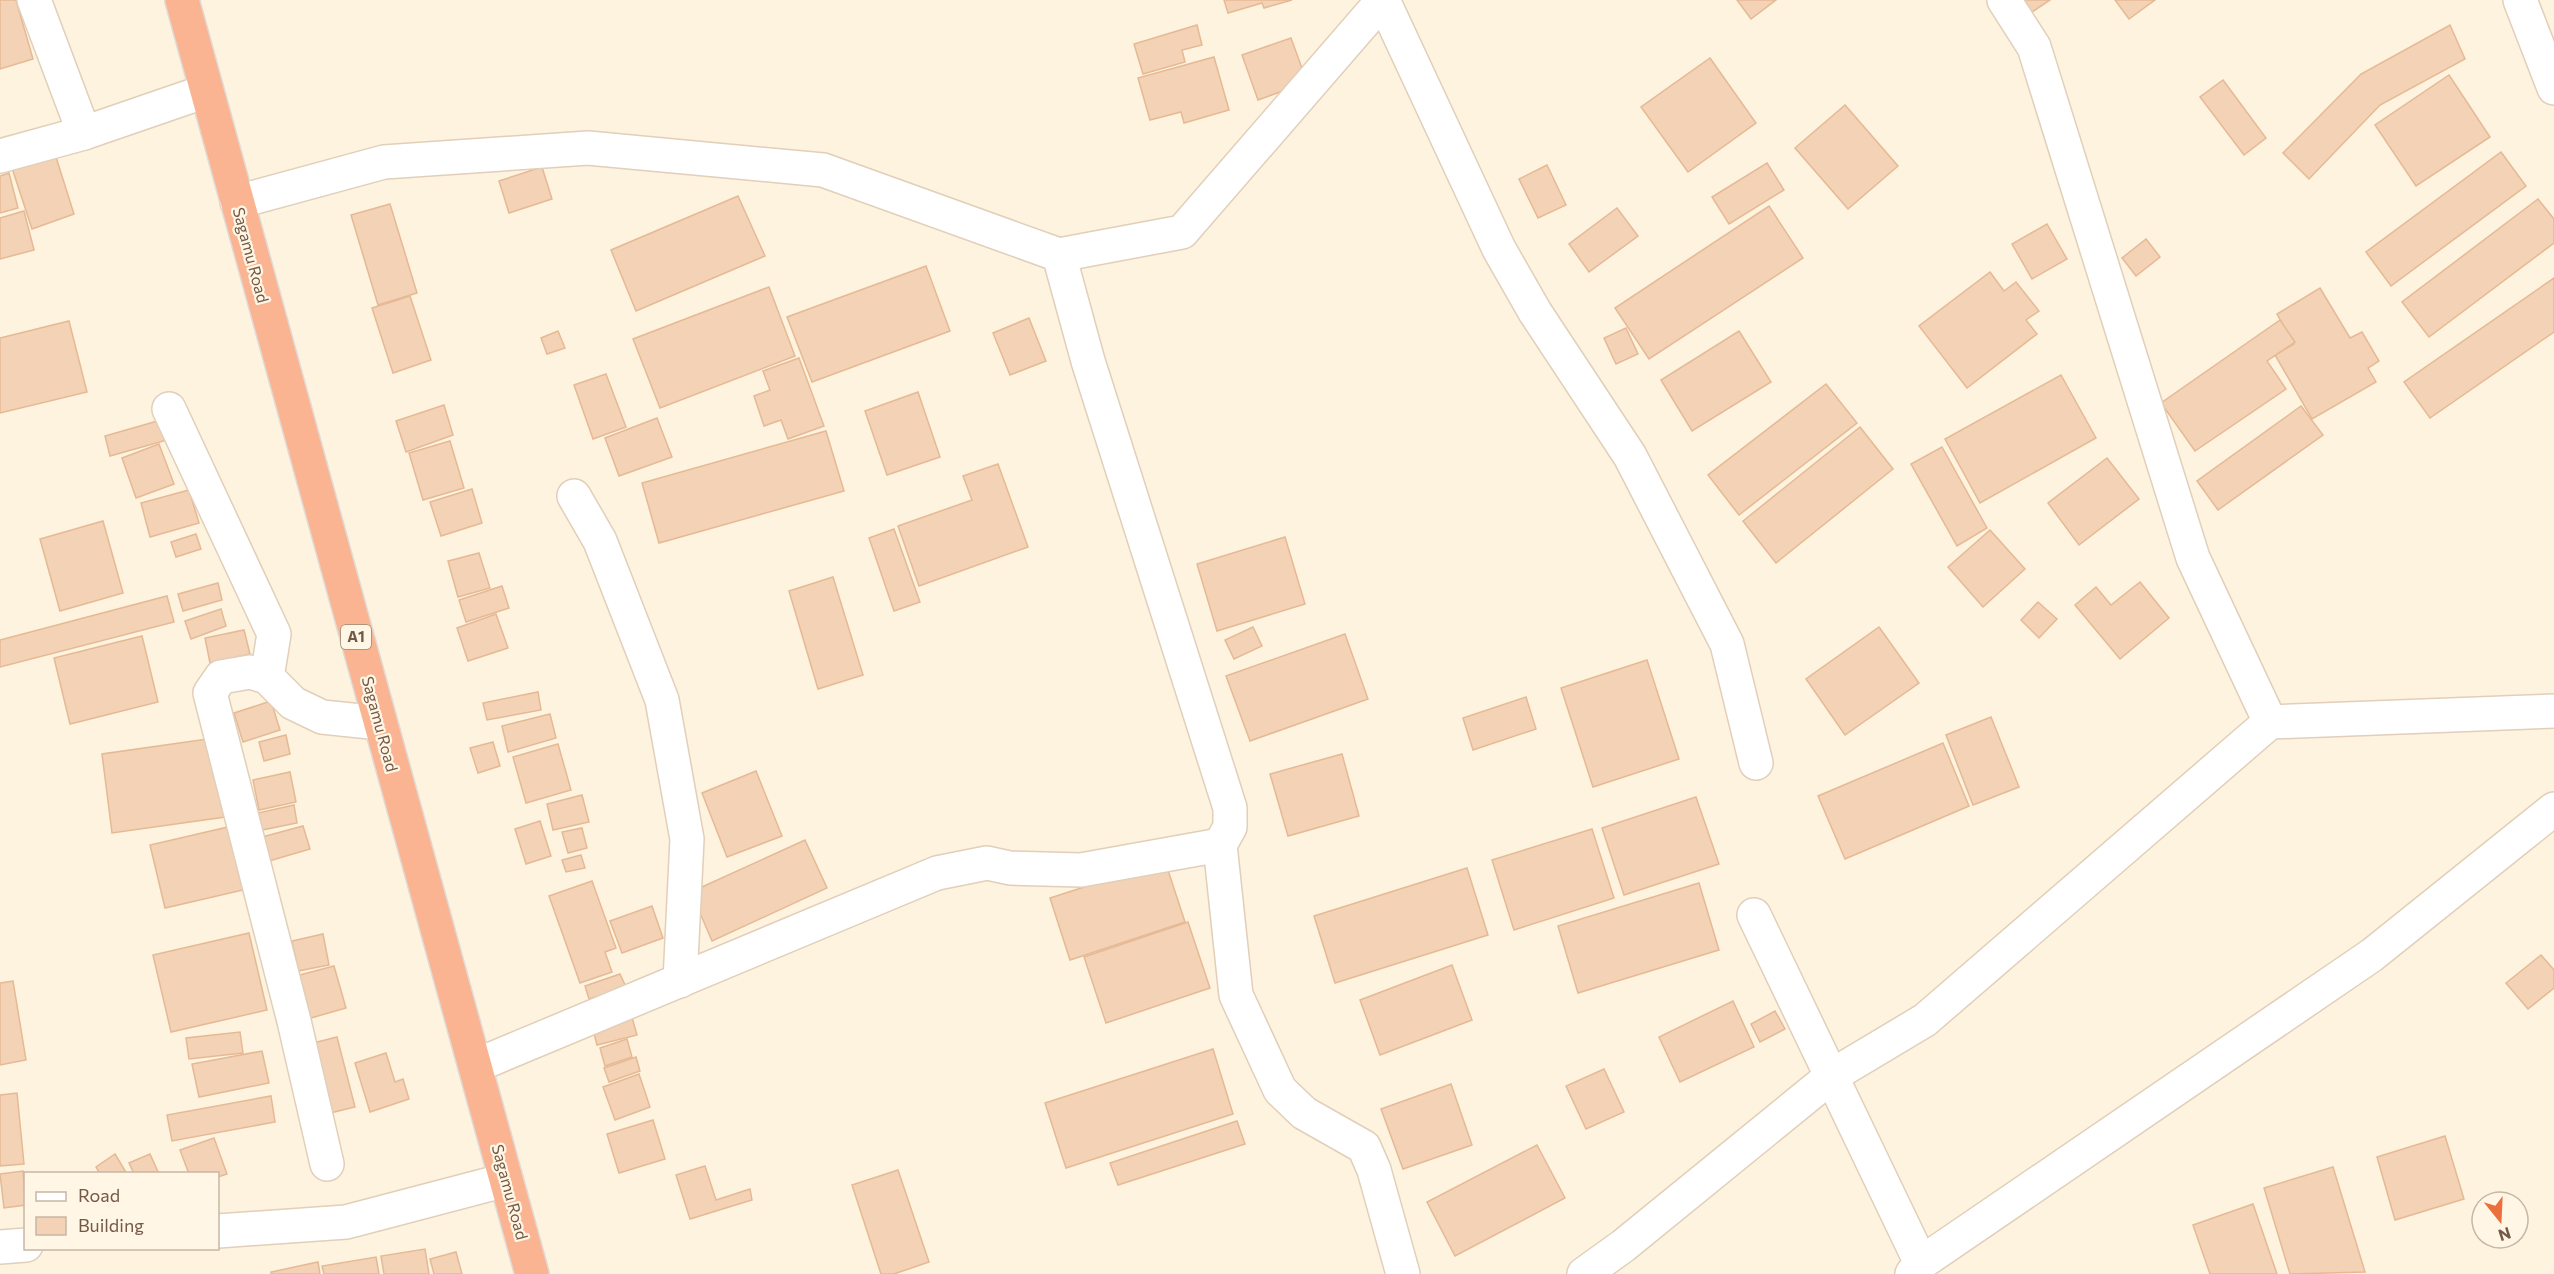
<svg xmlns="http://www.w3.org/2000/svg" width="2554" height="1274" viewBox="0 0 2554 1274" font-family="Commissioner,sans-serif">
	<rect width="100%" height="100%" fill="#fdf3de"/>
	<g fill="#f3d2b5" stroke="#e6b995" stroke-width="1.5">
		<path d="M0,0H16L33,59L0,69Z"/>
		<path d="M1224,0H1292L1264,8L1262,3L1228,13Z"/>
		<path d="M1737,0H1776L1751,19Z"/>
		<path d="M2020,0H2050L2029,14Z"/>
		<path d="M2115,0H2155L2129,19Z"/>
		<path d="M1197,25L1202,45L1182,50L1185,62L1143,74L1134,44Z"/>
		<path d="M2450,25L2465,59L2380,105L2309,179L2283,153L2361,74Z"/>
		<path d="M1291,38L1307,82L1258,100L1242,55Z"/>
		<path d="M1214,57L1229,110L1184,123L1181,112L1150,120L1138,78Z"/>
		<path d="M1710,58L1756,123L1688,172L1641,107Z"/>
		<path d="M2449,75L2490,137L2416,186L2375,125Z"/>
		<path d="M2223,80L2266,138L2244,155L2200,97Z"/>
		<path d="M1845,105L1898,166L1848,209L1795,148Z"/>
		<path d="M2501,152L2526,186L2391,286L2366,252Z"/>
		<path d="M55,154L74,214L32,229L12,168Z"/>
		<path d="M1767,163L1784,190L1729,224L1712,197Z"/>
		<path d="M1547,165L1566,205L1538,218L1519,179Z"/>
		<path d="M542,167L552,199L509,213L499,181Z"/>
		<path d="M9,173L18,208L0,213V176Z"/>
		<path d="M738,196L765,256L636,311L611,250Z"/>
		<path d="M2538,199L2554,219V243L2429,337L2402,302Z"/>
		<path d="M390,204L417,293L378,305L351,215Z"/>
		<path d="M1769,206L1803,258L1649,359L1615,308Z"/>
		<path d="M1617,208L1638,236L1589,272L1569,244Z"/>
		<path d="M24,211L34,250L0,259V218Z"/>
		<path d="M2047,224L2067,259L2032,279L2012,244Z"/>
		<path d="M2146,239L2160,257L2136,276L2122,258Z"/>
		<path d="M926,266L950,331L812,382L787,317Z"/>
		<path d="M1990,272L2004,291L2016,282L2039,311L2026,320L2037,334L1967,388L1919,326Z"/>
		<path d="M2554,278V332L2430,418L2404,382Z"/>
		<path d="M769,287L795,356L660,408L633,339Z"/>
		<path d="M2320,288L2350,338L2362,332L2379,361L2368,368L2376,382L2312,419L2275,355L2294,344L2277,314Z"/>
		<path d="M410,296L431,360L393,373L372,308Z"/>
		<path d="M1029,318L1046,361L1010,375L993,333Z"/>
		<path d="M2280,320L2295,342L2267,361L2286,389L2195,451L2161,403Z"/>
		<path d="M69,321L87,392L0,413V338Z"/>
		<path d="M1626,328L1638,354L1616,364L1604,338Z"/>
		<path d="M558,331L565,348L547,354L541,338Z"/>
		<path d="M1739,331L1771,382L1692,431L1661,380Z"/>
		<path d="M799,358L824,426L788,439L781,420L764,426L754,396L770,390L763,371Z"/>
		<path d="M606,374L626,427L593,439L574,385Z"/>
		<path d="M2061,375L2096,438L1980,503L1945,439Z"/>
		<path d="M1826,384L1857,423L1739,515L1708,475Z"/>
		<path d="M918,392L940,457L887,475L865,411Z"/>
		<path d="M444,405L453,435L406,452L396,421Z"/>
		<path d="M2301,406L2323,435L2218,510L2197,481Z"/>
		<path d="M657,418L672,457L619,476L605,438Z"/>
		<path d="M161,420L167,440L110,456L105,436Z"/>
		<path d="M1860,427L1893,469L1776,563L1743,521Z"/>
		<path d="M826,431L844,491L659,543L642,483Z"/>
		<path d="M450,441L464,488L423,500L409,453Z"/>
		<path d="M159,444L174,484L136,498L122,458Z"/>
		<path d="M1942,447L1987,528L1957,546L1911,464Z"/>
		<path d="M2107,458L2139,499L2079,545L2048,503Z"/>
		<path d="M998,464L1028,547L919,586L898,526L972,500L963,476Z"/>
		<path d="M472,489L482,523L441,536L430,502Z"/>
		<path d="M189,490L199,523L150,537L141,503Z"/>
		<path d="M103,521L123,593L60,611L40,539Z"/>
		<path d="M894,529L920,602L894,611L869,538Z"/>
		<path d="M1990,530L2025,569L1983,607L1948,567Z"/>
		<path d="M196,534L201,549L176,557L171,542Z"/>
		<path d="M1285,537L1305,604L1217,631L1197,564Z"/>
		<path d="M479,553L490,588L458,597L448,561Z"/>
		<path d="M833,577L863,675L818,689L789,591Z"/>
		<path d="M2140,582L2169,618L2120,659L2075,605L2096,587L2111,605Z"/>
		<path d="M218,583L222,600L183,611L178,594Z"/>
		<path d="M502,586L509,608L466,622L459,600Z"/>
		<path d="M167,596L174,622L0,667V640Z"/>
		<path d="M2038,602L2057,619L2039,638L2021,620Z"/>
		<path d="M221,609L226,626L191,639L185,621Z"/>
		<path d="M496,614L508,648L468,661L457,628Z"/>
		<path d="M1253,627L1262,646L1234,659L1225,640Z"/>
		<path d="M1879,627L1919,683L1845,735L1806,679Z"/>
		<path d="M244,630L250,654L210,663L205,638Z"/>
		<path d="M1345,634L1368,699L1250,741L1226,676Z"/>
		<path d="M142,636L158,702L70,724L54,658Z"/>
		<path d="M1647,660L1679,759L1593,787L1561,688Z"/>
		<path d="M538,692L541,710L487,720L483,703Z"/>
		<path d="M1526,697L1536,729L1473,750L1463,718Z"/>
		<path d="M271,701L280,730L243,742L234,713Z"/>
		<path d="M550,714L556,738L508,752L502,726Z"/>
		<path d="M1991,717L2019,787L1973,805L1946,735Z"/>
		<path d="M286,735L290,754L264,761L259,742Z"/>
		<path d="M214,738L225,817L112,833L102,754Z"/>
		<path d="M493,742L500,766L478,773L470,748Z"/>
		<path d="M1943,743L1969,806L1845,859L1818,796Z"/>
		<path d="M558,744L571,790L526,803L513,757Z"/>
		<path d="M1342,754L1359,816L1288,836L1270,774Z"/>
		<path d="M756,771L782,836L727,857L702,793Z"/>
		<path d="M290,772L296,802L259,810L253,780Z"/>
		<path d="M582,795L589,822L553,830L547,804Z"/>
		<path d="M1696,797L1719,864L1624,895L1602,828Z"/>
		<path d="M294,805L297,823L262,830L258,813Z"/>
		<path d="M540,821L551,856L526,864L515,829Z"/>
		<path d="M303,826L310,849L269,861L262,837Z"/>
		<path d="M228,827L243,890L165,908L150,845Z"/>
		<path d="M582,828L587,848L568,853L562,832Z"/>
		<path d="M1592,829L1614,898L1514,930L1492,860Z"/>
		<path d="M805,840L827,888L712,941L691,892Z"/>
		<path d="M581,855L585,868L566,872L562,860Z"/>
		<path d="M1165,861L1185,922L1070,960L1050,898Z"/>
		<path d="M1467,868L1488,935L1335,983L1314,916Z"/>
		<path d="M592,881L616,948L605,952L612,972L580,983L549,896Z"/>
		<path d="M1699,883L1719,950L1578,993L1558,926Z"/>
		<path d="M652,906L663,938L622,953L610,921Z"/>
		<path d="M1188,922L1210,988L1106,1023L1084,957Z"/>
		<path d="M249,933L267,1010L171,1032L153,955Z"/>
		<path d="M323,934L329,965L298,971L292,941Z"/>
		<path d="M2541,955L2554,970V988L2528,1009L2506,983Z"/>
		<path d="M1452,965L1472,1020L1380,1055L1360,1000Z"/>
		<path d="M334,966L346,1008L304,1020L292,977Z"/>
		<path d="M620,974L626,987L589,999L585,986Z"/>
		<path d="M13,981L26,1060L0,1065V983Z"/>
		<path d="M1733,1001L1754,1047L1680,1082L1659,1037Z"/>
		<path d="M1775,1011L1785,1029L1760,1042L1751,1024Z"/>
		<path d="M631,1014L637,1035L597,1045L592,1025Z"/>
		<path d="M240,1032L243,1053L189,1059L186,1038Z"/>
		<path d="M337,1037L355,1107L330,1113L313,1043Z"/>
		<path d="M627,1039L632,1057L605,1066L600,1048Z"/>
		<path d="M1213,1049L1233,1114L1066,1168L1045,1103Z"/>
		<path d="M262,1051L269,1083L199,1097L192,1064Z"/>
		<path d="M386,1053L395,1082L403,1079L409,1099L370,1112L355,1063Z"/>
		<path d="M636,1057L640,1071L609,1082L604,1068Z"/>
		<path d="M1604,1069L1624,1112L1586,1129L1566,1086Z"/>
		<path d="M639,1074L650,1107L615,1120L603,1087Z"/>
		<path d="M1451,1084L1472,1145L1403,1169L1381,1109Z"/>
		<path d="M17,1093L24,1164L0,1166V1095Z"/>
		<path d="M271,1096L275,1122L172,1141L167,1115Z"/>
		<path d="M653,1120L665,1159L619,1173L607,1134Z"/>
		<path d="M1237,1121L1245,1144L1118,1185L1110,1163Z"/>
		<path d="M2445,1136L2464,1199L2395,1220L2377,1157Z"/>
		<path d="M214,1138L227,1174L218,1177V1174H189L180,1150Z"/>
		<path d="M1537,1145L1565,1198L1455,1256L1427,1202Z"/>
		<path d="M115,1154L127,1174H100L96,1167Z"/>
		<path d="M150,1154L159,1174H134L129,1163Z"/>
		<path d="M705,1166L716,1200L750,1189L752,1200L690,1219L676,1175Z"/>
		<path d="M2333,1167L2365,1272L2290,1274L2264,1188Z"/>
		<path d="M898,1170L929,1262L894,1274H881L852,1185Z"/>
		<path d="M23,1171L26,1205L4,1208L0,1174Z"/>
		<path d="M2253,1204L2277,1274H2210L2193,1225Z"/>
		<path d="M425,1249L429,1274H384L381,1256Z"/>
		<path d="M456,1252L462,1274H434L430,1259Z"/>
		<path d="M376,1257L379,1274H324L322,1266Z"/>
		<path d="M318,1262L320,1274H271V1272Z"/>
	</g>
	<g fill="none" stroke-linecap="round" stroke-linejoin="round">
		<g stroke="#e1cfba" stroke-width="36">
			<g id="minor">
				<path d="M34,0L84,133"/>
				<path d="M1383,0L1499,249L1535,312L1630,456L1727,644L1756,763"/>
				<path d="M2004,0L2034,47L2193,558L2270,722L2554,711"/>
				<path d="M2520,0L2554,88"/>
				<path d="M0,156L84,133L206,91"/>
				<path d="M237,202L384,162L588,148L823,170L1059,255L1088,361L1230,808V827L1220,845L1236,995L1280,1090L1304,1113L1364,1147L1374,1170L1403,1274"/>
				<path d="M1059,255L1182,232L1383,0"/>
				<path d="M169,409L274,634L267,677"/>
				<path d="M574,496L600,541L662,700L687,839L680,981"/>
				<path d="M1754,915L1921,1263"/>
				<path d="M475,1066L937,873L987,863L1010,868L1081,870L1220,845"/>
				<path d="M327,1164L294,1021L210,693L221,677L250,672L267,677L293,703L322,717L380,723"/>
				<path d="M218,1231L346,1222L506,1180"/>
				<path d="M0,1247L26,1245"/>
				<path d="M1584,1274L1623,1246L1833,1075L1925,1020L2270,722"/>
				<path d="M1912,1274L1921,1263L2372,955L2554,809"/>
			</g>
		</g>
		<g stroke="#e0dad6" stroke-width="36">
			<path id="highway" d="M182,0L532,1274"/>
		</g>
		<use href="#minor" stroke="#fff" stroke-width="33"/>
		<use href="#highway" stroke="#fab492" stroke-width="33"/>
	</g>
	<g text-anchor="middle" stroke-width="4.5" stroke-linejoin="round" paint-order="stroke">
		<rect fill="#fff6e5" stroke="#9d8876" stroke-width="1.5" x="341" y="625" width="30" height="24" rx="4.5"/>
		<g font-size="15" font-weight="bold" fill="#735946">
			<text x="356" y="642">A1</text>
		</g>
		<g font-size="16" fill="#735946" stroke="#fff6e5">
			<text transform="translate(251 255) rotate(75)" y="6">Sagamu Road</text>
			<text transform="translate(380 724) rotate(75)" y="6">Sagamu Road</text>
			<text transform="translate(510 1192) rotate(75)" y="6">Sagamu Road</text>
		</g>
	</g>
	<rect x="24" y="1172" width="195" height="78" fill="#fff6e5" stroke="#c7b7a5" stroke-width="1.5"/>
	<rect x="36" y="1192" width="30" height="9" fill="#ffffff" stroke="#c7b7a5" stroke-width="1.5"/>
	<text x="78" y="1202" font-size="18" fill="#735946">Road</text>
	<rect x="36" y="1217" width="30" height="18" fill="#f3d2b5" stroke="#c7b7a5" stroke-width="1.5"/>
	<text x="78" y="1232" font-size="18" fill="#735946">Building</text>
	<g transform="translate(2500 1220) rotate(162)"><circle r="28" fill="#fff6e5" stroke="#c7b7a5" stroke-width="1.5"/>
	<path d="M0-4.5L10 22L0 15L-10 22Z" fill="#ec703e"/>
	<text y="-9" font-size="16" font-weight="bold" text-anchor="middle" fill="#735946">N</text>
	</g>
</svg>
